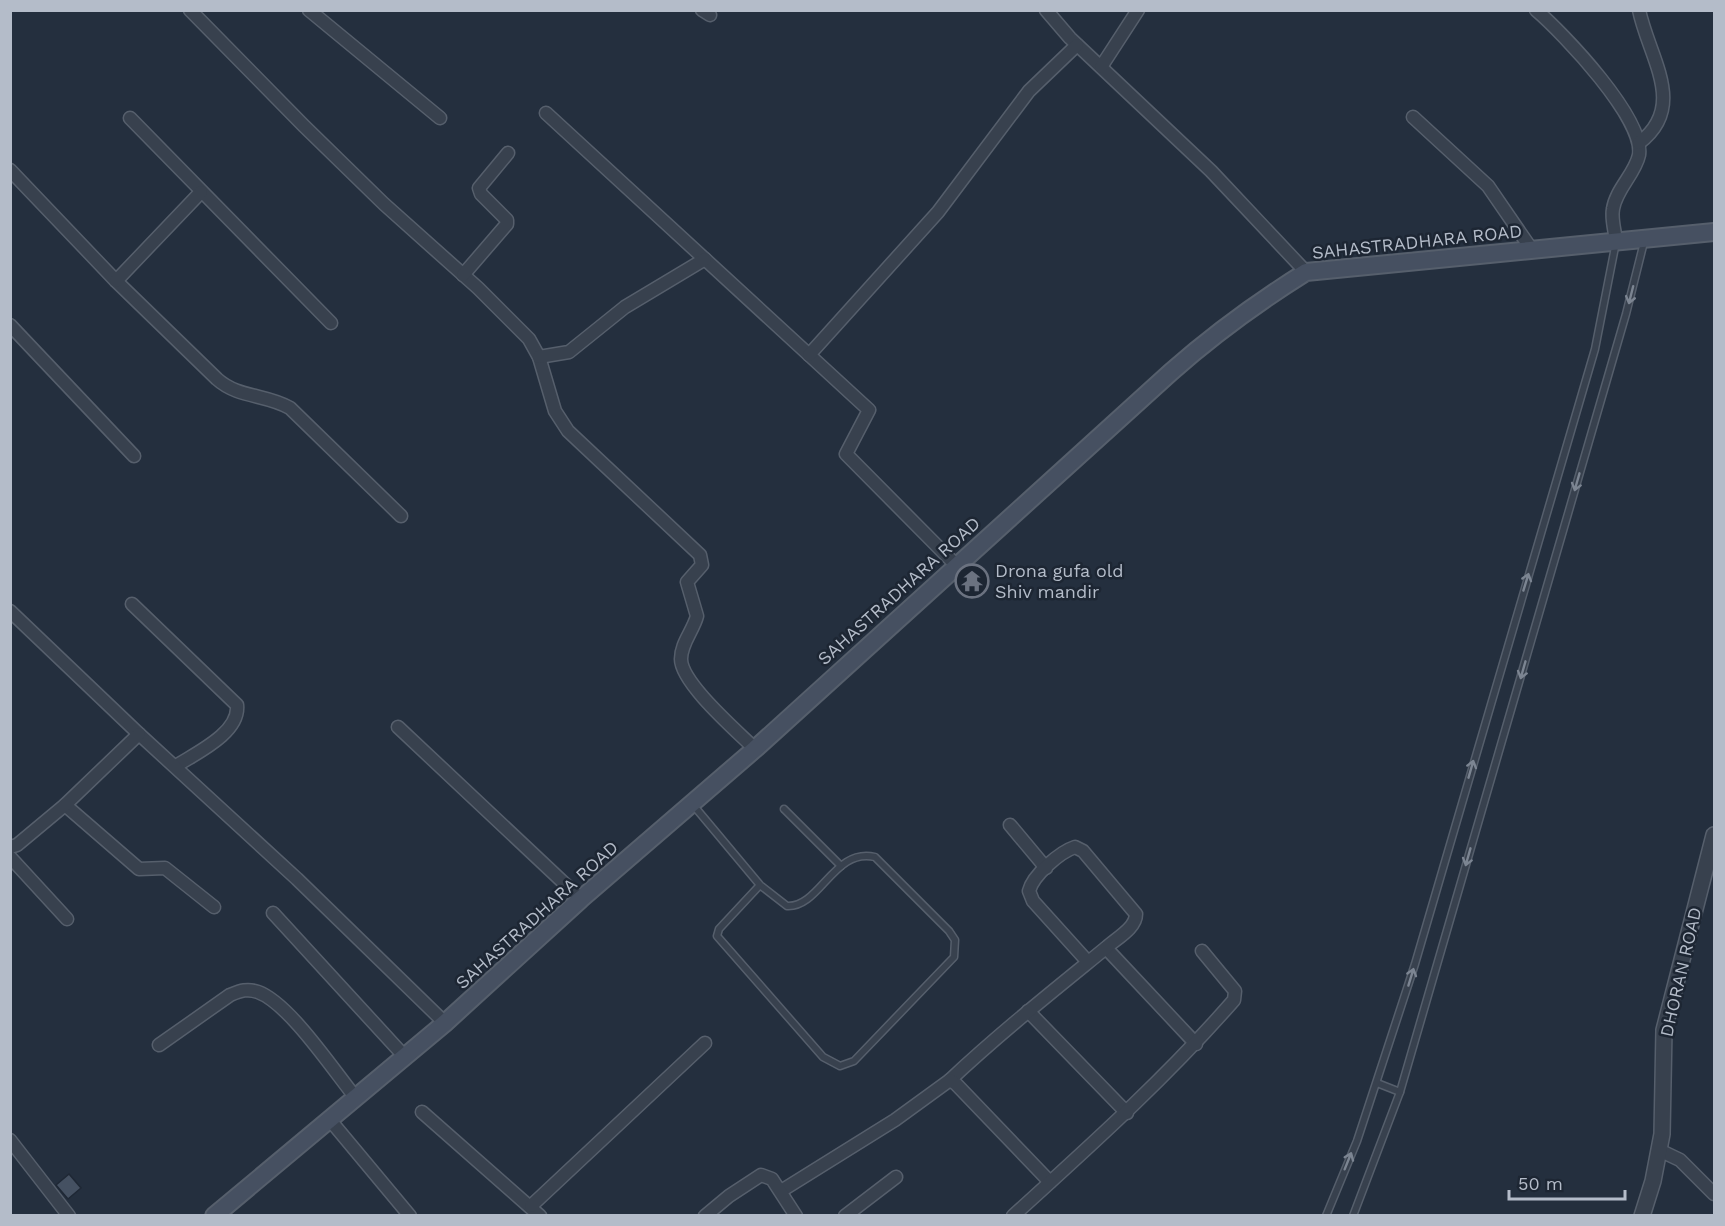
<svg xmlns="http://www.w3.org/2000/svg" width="1725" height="1226" viewBox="0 0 1725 1226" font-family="'Work Sans',sans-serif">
	<rect width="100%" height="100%" fill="#242f3e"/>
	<path fill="#455162" stroke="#1f2835" stroke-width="1.5" d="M69,1174L81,1188L68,1199L56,1185Z"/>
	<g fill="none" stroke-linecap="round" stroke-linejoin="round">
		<g stroke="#565f6c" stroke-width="9">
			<g id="service">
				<path d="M694,806L760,885L787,906C820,908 834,847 875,857L949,931L955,940L954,957L854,1061L840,1066L823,1057L717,936L719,929L760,885"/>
				<path d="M784,809L841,866"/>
				<path d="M1377,1083L1400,1092"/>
				<path d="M1326,1216L1357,1141L1415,964L1595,349L1616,242"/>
				<path d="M1353,1216L1400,1092L1626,314L1644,242"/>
			</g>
		</g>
		<g stroke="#565f6c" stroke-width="15">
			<g id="minor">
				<path d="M190,10L304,126L384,204L478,288L529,339L539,357L555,411L568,431L700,555L702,565L687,582L697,616C693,631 681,643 681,659C681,683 737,731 755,749"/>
				<path d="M309,10L440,118"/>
				<path d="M702,10L710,15"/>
				<path d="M1046,10L1070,38L1211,171L1306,272"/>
				<path d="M1536,10C1563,33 1645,119 1639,155C1635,174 1616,189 1613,209C1611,219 1615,231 1616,241"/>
				<path d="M1101,67L1138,10"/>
				<path d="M546,113L869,410L846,454L957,566"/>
				<path d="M1413,117L1488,186L1532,250"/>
				<path d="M130,118L331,323"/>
				<path d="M1639,143C1688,106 1649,58 1639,10"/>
				<path d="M10,170L116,281L217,379C238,398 266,394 290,408L401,516"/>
				<path d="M463,275L507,224V220L481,194L479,188L508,153"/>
				<path d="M116,281L201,192"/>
				<path d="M10,325L134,456"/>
				<path d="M809,355L938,212L1029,91L1077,45"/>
				<path d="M539,357L569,352L625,307L705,259"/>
				<path d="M132,604L237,705C240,733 196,753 176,766"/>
				<path d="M10,611L139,734L297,879L445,1023"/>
				<path d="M398,727L581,899"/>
				<path d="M65,805L139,869L165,868L214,907"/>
				<path d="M1010,825L1046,868"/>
				<path d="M10,847L17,845L65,805L139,734"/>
				<path d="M10,857L67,919"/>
				<path d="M273,913L405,1057"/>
				<path d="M1106,948L1196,1044"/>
				<path d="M1028,1011L1127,1113"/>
				<path d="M159,1045L230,995C240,991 247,988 258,992C289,1003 334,1071 356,1098"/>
				<path d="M950,1080C1000,1033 1053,991 1107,947C1117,938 1136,928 1136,914L1083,851L1075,847C1060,852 1033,875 1029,891L1033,901L1088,962"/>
				<path d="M422,1112L540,1216"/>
				<path d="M330,1120L410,1216"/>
				<path d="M10,1140L69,1216"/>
				<path d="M1659,1150L1680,1160L1714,1194"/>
				<path d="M781,1191L895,1120L950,1080L956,1084L1050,1182"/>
				<path d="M531,1206L705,1043"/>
				<path d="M705,1216L729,1196L761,1175L772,1179L796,1216"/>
				<path d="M845,1216L896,1177"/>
				<path d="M1013,1216C1090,1146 1166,1078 1234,1000L1235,991L1202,951"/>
			</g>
		</g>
		<g stroke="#565f6c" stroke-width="18">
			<path id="tertiary" d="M1642,1216L1653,1181L1662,1134L1664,1030L1714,835"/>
		</g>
		<g stroke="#565f6c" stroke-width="20">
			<path id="secondary" d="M214,1216L445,1023L581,899L755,749L1171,372C1214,334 1258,302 1306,272L1714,232"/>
		</g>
		<use href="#service" stroke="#38414e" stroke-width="6"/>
		<use href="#minor" stroke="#38414e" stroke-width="12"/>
		<use href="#tertiary" stroke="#38414e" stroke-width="15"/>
		<use href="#secondary" stroke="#465061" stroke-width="16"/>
	</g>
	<defs><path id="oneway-shaft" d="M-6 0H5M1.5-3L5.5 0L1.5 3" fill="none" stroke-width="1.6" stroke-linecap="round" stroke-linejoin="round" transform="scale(1.5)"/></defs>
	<g stroke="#7c8592">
		<use href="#oneway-shaft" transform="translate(1631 295) rotate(104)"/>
		<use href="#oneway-shaft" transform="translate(1577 482) rotate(106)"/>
		<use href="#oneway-shaft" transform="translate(1526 582) rotate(-73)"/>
		<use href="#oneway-shaft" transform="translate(1523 670) rotate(106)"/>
		<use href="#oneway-shaft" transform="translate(1471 769) rotate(-74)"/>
		<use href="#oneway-shaft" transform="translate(1468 857) rotate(106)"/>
		<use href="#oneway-shaft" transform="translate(1411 977) rotate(-73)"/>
		<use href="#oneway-shaft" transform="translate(1348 1161) rotate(-68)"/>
	</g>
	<defs>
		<g id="temple-ring" transform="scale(1.725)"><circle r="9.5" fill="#1d2633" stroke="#6b7280" stroke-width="1.5"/><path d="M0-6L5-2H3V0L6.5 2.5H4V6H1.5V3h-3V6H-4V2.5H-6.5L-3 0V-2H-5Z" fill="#6b7280"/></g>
	</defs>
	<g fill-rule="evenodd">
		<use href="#temple-ring" x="972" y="581"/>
	</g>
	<g text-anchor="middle" stroke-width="5" stroke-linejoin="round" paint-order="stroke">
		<g font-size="18" fill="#b4bcc9" stroke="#1d2633">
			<text transform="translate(1417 242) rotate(-6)" y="6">SAHASTRADHARA ROAD</text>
			<text transform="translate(899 591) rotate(-42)" y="6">SAHASTRADHARA ROAD</text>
			<text transform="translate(537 915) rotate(-42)" y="6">SAHASTRADHARA ROAD</text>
			<text transform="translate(1681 972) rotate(-77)" y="6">DHORAN ROAD</text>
		</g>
		<g font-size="18" fill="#b4bcc9" stroke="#1d2633" text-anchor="start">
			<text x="995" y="577">Drona gufa old<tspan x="995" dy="21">Shiv mandir</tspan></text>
		</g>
	</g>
	<rect width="1725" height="1226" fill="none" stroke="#b4bcc9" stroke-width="24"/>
	<path d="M1509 1190v9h116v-9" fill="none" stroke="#b4bcc9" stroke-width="3"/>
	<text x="1518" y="1190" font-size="18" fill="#b4bcc9" stroke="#1d2633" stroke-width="4.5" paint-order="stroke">50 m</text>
</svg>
